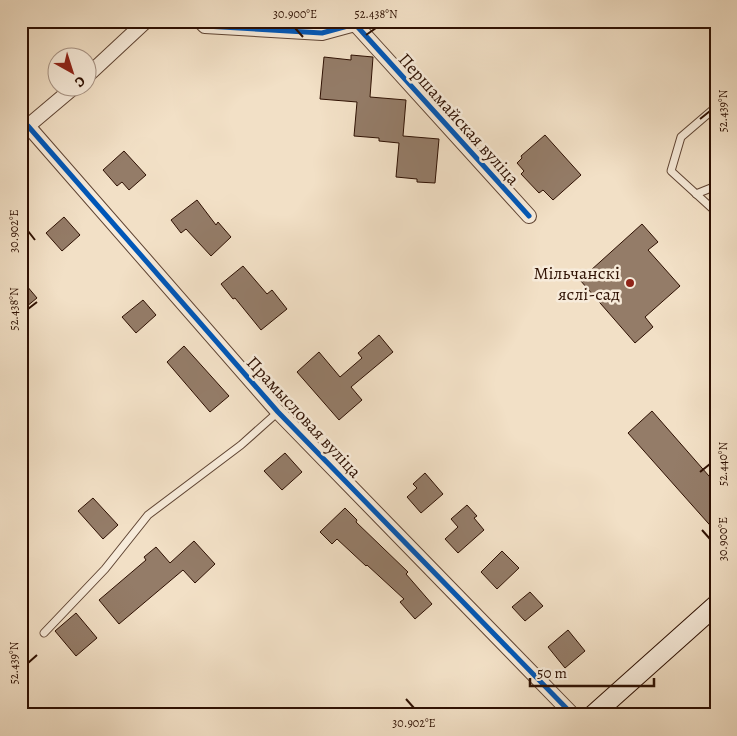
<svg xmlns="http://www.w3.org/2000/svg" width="737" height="736" viewBox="0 0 737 736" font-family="Alegreya,serif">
	<rect width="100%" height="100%" fill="#f2e0c6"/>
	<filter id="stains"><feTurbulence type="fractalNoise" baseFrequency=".004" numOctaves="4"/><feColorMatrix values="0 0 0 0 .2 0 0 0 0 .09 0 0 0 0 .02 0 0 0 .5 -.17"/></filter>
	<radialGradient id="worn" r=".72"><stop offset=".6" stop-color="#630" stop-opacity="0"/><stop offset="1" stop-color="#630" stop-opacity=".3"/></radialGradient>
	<g fill="#947c68" stroke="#2e1002">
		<path d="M351,55L373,57L370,97L406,100L403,136L439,139L435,183L417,182V179L396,177L399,143L379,141V138L354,136L357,102L320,99L324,57L351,60Z"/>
		<path d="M545,135L581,175L553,200L543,190L539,193L521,174L524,171L517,163L522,158L521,156Z"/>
		<path d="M124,151L146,175L129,190L122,182L117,186L103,170Z"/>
		<path d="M197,200L216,225L218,222L231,237L211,256L186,229L181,233L171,220Z"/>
		<path d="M64,217L80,235L62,251L46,233Z"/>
		<path d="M642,224L658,242L648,250L680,286L645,317L653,327L635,343L580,280Z"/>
		<path d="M243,266L267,294L272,290L287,309L261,330L235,298L233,299L221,284Z"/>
		<path d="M21,279L37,298L21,311Z"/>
		<path d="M143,300L156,315L136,333L122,317Z"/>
		<path d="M379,335L393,352L351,387L362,400L339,420L297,372L319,352L340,377L362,358L358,353Z"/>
		<path d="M184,346L229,396L210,412L167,362Z"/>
		<path d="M652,411L716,484V532L628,433Z"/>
		<path d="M285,453L302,472L282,490L264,471Z"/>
		<path d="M425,473L443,494L421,513L407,497L417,488L413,484Z"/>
		<path d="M93,498L118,525L103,539L78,511Z"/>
		<path d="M467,505L477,516L474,518L484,530L458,553L445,539L458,527L451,519Z"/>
		<path d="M345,508L357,520L356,522L408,572L406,574L432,604L415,619L400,602L404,599L367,565L366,566L337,539L332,544L320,532Z"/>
		<path d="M194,541L215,564L195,583L183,570L119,624L99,600L146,560L144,557L156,547L170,563Z"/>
		<path d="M502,551L519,568L497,589L481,572Z"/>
		<path d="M530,592L543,606L525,621L512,607Z"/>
		<path d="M76,613L97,638L76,656L55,631Z"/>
		<path d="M568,630L585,651L565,668L548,647Z"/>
	</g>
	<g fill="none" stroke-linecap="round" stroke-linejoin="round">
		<g stroke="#5f4433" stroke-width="9">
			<g id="lane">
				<path d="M716,107L681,137L671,171L716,212"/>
				<path d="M696,194L716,186"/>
				<path d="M44,633L105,569L148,515L241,445L278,412"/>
			</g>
		</g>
		<g stroke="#5f4433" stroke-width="16">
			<g id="street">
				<path d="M200,21L205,26L322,33L355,24L529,216"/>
				<path d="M88,75L146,21"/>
				<path d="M28,126L278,412L573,715"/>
				<path d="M22,131L73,88"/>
			</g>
		</g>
		<g stroke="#2e1002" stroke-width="21">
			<path id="secondary" d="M593,715L716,605"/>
		</g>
		<use href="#lane" stroke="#f7ebda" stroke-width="7"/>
		<use href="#street" stroke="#f7ebda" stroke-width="14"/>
		<use href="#secondary" stroke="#f7ebda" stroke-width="19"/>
		<g stroke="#f7ebda" stroke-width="8">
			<g id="cycleway">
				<path d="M200,21L205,26L322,33L355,24L529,216"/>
				<path d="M28,126L278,412L573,715"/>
			</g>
		</g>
		<use href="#cycleway" stroke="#0057b8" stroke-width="5"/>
	</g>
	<path fill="none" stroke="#2e1002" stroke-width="2" d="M295,28L303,37M366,35L376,28M700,119L710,111M28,231L35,240M28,309L37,302M700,472L710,464M702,530L710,539M28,663L37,655M406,699L414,708"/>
	<circle fill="#8f2418" stroke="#f7ebda" stroke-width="2" cx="630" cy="283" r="5"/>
	<g text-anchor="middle" stroke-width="5" stroke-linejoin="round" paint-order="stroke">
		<g font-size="18" fill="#2e1002" stroke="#f7ebda">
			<text transform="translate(459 119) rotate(48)" y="6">Першамайская вуліца</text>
			<text transform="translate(304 417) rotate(47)" y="6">Прамысловая вуліца</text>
		</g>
		<g font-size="18" fill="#2e1002" stroke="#f7ebda" text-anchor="end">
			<text x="620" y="279">Мільчанскі<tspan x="620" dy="21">яслі-сад</tspan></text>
		</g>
	</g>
	<rect width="737" height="736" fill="none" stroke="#f2e0c6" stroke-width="55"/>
	<g transform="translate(72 72) rotate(141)"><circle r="24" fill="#f7ebda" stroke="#a79384"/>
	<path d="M0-4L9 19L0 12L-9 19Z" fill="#8f2418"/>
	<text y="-8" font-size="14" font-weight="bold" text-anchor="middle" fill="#2e1002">С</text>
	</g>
	<path d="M530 678v8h124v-8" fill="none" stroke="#2e1002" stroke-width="2.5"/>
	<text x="537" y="678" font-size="15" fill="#2e1002" stroke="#f7ebda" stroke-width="4" paint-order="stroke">50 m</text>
	<rect x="28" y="28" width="682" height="680" fill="none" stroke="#2e1002" stroke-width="2"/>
	<g font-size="12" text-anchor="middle" fill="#2e1002">
		<text x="295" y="18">30.900°E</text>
		<text x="376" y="18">52.438°N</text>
		<text transform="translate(723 111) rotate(-90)" y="4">52.439°N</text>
		<text transform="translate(14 231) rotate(-90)" y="4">30.902°E</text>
		<text transform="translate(14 309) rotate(-90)" y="4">52.438°N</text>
		<text transform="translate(723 464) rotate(-90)" y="4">52.440°N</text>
		<text transform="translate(723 539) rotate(-90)" y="4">30.900°E</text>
		<text transform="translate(14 663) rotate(-90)" y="4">52.439°N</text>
		<text x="414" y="727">30.902°E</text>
	</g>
	<rect width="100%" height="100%" filter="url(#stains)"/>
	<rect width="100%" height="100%" fill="url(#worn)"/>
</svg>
